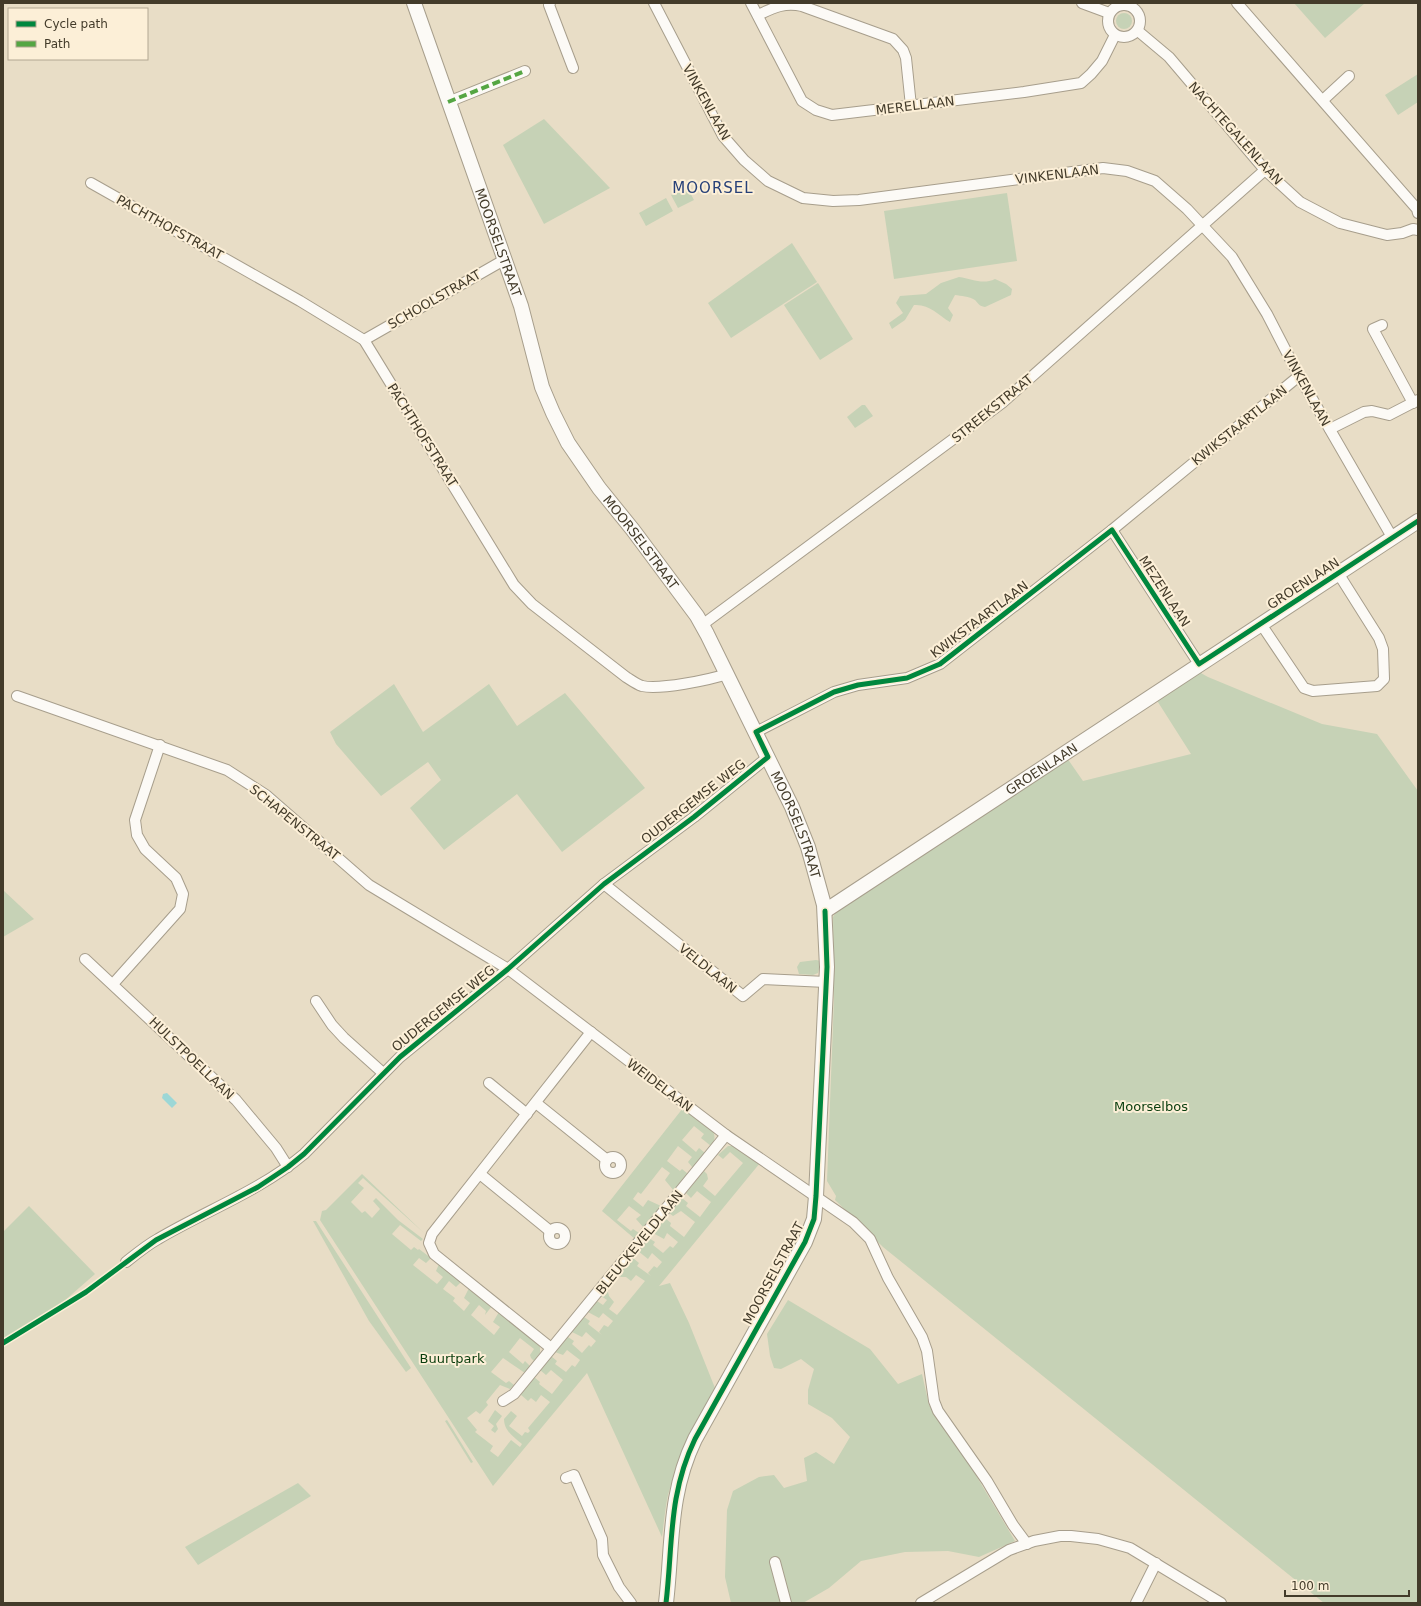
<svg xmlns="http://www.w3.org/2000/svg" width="1421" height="1606" viewBox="0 0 1421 1606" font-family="'DejaVu Sans',sans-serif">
	<rect width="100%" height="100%" fill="#e8ddc6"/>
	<g fill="#c6d2b6">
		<path d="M1294,3H1365L1325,38Z"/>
		<circle cx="1124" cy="21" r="8"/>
		<path d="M1418,74V102L1398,115L1385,95Z"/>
		<path d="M544,119L610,188L544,224L503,145Z"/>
		<path d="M687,187L694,200L678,208L671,195Z"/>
		<path d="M1007,193L1017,261L894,279L884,211Z"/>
		<path d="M666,198L673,211L646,226L639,213Z"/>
		<path d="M792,243L817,282L731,338L708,303Z"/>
		<path d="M959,277C972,279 983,285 995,279L1006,284L1012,289L1011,295L985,307C979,306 979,304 975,300C969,296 961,296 955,295L948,308L953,315L950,322C938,315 930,304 914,305L905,320L892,329L889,323L903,313L896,303L900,296L926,294L941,283Z"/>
		<path d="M818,283L853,339L820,360L784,305Z"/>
		<path d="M862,405H865L873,416L855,428L847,417Z"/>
		<path d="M1199,672L1208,677L1322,724L1377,734L1418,791V1603H1324L883,1247L835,1200L836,1196L827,1181L834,999L833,917L836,912L1067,758L1083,781L1191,754L1156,699Z"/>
		<path d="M394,684L423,732L489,684L517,726L565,693L645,788L562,852L517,794L444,850L410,808L441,780L428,762L381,796L336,744L330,732Z"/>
		<path d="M3,890L34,919L3,937Z"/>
		<path d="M816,960L821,961L818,973L813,975L799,974L797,967L800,962Z"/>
		<path d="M683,1108L712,1130C716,1136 715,1141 711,1146L701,1138L704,1134L694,1126L682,1140L696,1152L699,1148L705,1153L693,1168L688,1162L692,1157L678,1146L667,1161L680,1171L682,1169L688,1174L674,1191L665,1180L670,1173L662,1167L641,1194L638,1192L633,1199L643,1207L648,1200L661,1206L644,1228L636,1219L641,1215L629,1206L617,1220L631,1231L633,1229L639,1233L635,1239L602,1211Z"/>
		<path d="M728,1146H735L760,1163L659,1286L670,1283L689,1323L715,1388C696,1422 678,1457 668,1495C665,1509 664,1523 662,1537L587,1373L493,1486L320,1220L322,1211L326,1210L362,1174L424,1233L363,1178L358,1183L364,1188L351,1202L362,1213L365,1211L372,1218L380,1209L373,1201L376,1198L398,1220L423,1239L421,1241L400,1225L392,1234L411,1250L414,1247L418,1250L419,1249L431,1258L426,1263L419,1258L413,1265L437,1284L443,1277L436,1271L439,1264L461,1282L456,1287L449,1281L443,1289L455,1298L453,1301L464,1311L470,1303L464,1298L469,1288L492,1306L485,1315L486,1311L479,1305L471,1315L494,1335L500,1327L493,1322L499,1312L537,1343L540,1347V1353L534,1361L531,1358L530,1355L534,1349L520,1338L509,1352L523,1364L525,1361L530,1366L525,1373L503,1358L491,1372L506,1383L509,1381L514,1385L510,1389L500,1385L486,1402L488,1405L480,1414L476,1411L467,1418L477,1430L475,1432L493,1446L490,1451L498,1457L511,1440L520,1447L522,1444C514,1437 504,1431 504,1419L511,1411L517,1416L509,1426L522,1436L525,1432L528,1433L530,1431L528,1428L550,1402L541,1395L536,1402L531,1398L528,1401L520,1394L534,1377L540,1382L539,1384L552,1394L563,1380L551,1370L546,1375L540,1370L551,1356L557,1361L555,1364L566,1372L572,1365L575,1367L580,1360L567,1350L563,1355L555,1352L568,1337L574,1341L572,1344L582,1353L589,1345L591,1347L596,1341L586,1332L582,1337L572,1332L584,1317L590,1321L588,1324L602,1335L599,1332L604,1325L608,1327L613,1321L603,1313L599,1318L588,1312L597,1301L603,1305L607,1300L601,1296L606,1290L608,1292L609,1296L614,1302L609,1309L617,1315L645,1281L636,1275L631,1281L626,1277H621L618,1275L633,1258L639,1263L637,1266L651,1276L648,1273L654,1266L657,1268L662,1262L652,1253L648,1259L638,1251L649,1238L655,1242L653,1245L663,1253L670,1246L673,1248L678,1242L667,1233L664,1239L653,1233L665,1218L671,1223L670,1226L684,1237L695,1222L681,1211L673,1216L669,1213L682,1198L688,1203L686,1206L700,1217L711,1202L697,1191L691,1198L686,1193L704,1171L707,1174L708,1179L703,1186L715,1196L743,1163L730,1152L723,1159L718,1155Z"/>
		<path d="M29,1206L95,1274L63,1302L3,1339V1232Z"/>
		<path d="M313,1221H316L411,1368L406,1372L369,1321Z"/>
		<path d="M788,1300L870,1349L898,1384L922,1374L929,1405L971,1467L1015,1541L979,1557L948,1551L905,1552L861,1561L829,1588L803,1603H731L725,1577L727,1510L733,1491L759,1477L774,1475L784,1488L807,1481L804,1458L816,1452L834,1464L850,1437L832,1418L808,1404V1390L814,1369L801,1359L781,1369L774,1368L770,1356L767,1334Z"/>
		<path d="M495,1410L502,1416L496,1424L498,1429L495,1433L491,1430L494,1426L488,1421Z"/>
		<path d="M447,1420L473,1462L471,1463L445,1421Z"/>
		<path d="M298,1483L311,1496L198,1565L185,1547Z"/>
	</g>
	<path fill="#9cd7d6" d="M167,1093L177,1103L172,1108L162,1098L163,1094Z"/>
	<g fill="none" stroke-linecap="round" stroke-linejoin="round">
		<g stroke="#a79e8c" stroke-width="12">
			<g id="street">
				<path d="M550,3L549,5L573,68"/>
				<path d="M654,3L723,136L744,160L768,181L803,198L833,201L859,200L1103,168L1127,171L1155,181L1187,209L1232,257L1267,314L1299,376L1392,537"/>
				<path d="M751,3L802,101L816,110L832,115L1024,92L1081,83L1091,74L1102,61L1115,35"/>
				<path d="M1082,3L1109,13"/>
				<path d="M1237,3L1417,209L1418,213"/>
				<circle cx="1124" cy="21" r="16"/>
				<path d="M758,15C773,8 784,2 802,6L893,39L903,50L906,58L911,106"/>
				<path d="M1138,31L1169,57L1265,170L1300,202L1340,223L1379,233L1387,235L1402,233L1413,229L1418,230"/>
				<path d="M1323,100L1349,76"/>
				<path d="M448,102L525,71"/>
				<path d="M91,183L300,301L364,340L514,585L532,604L626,677C631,680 636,684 642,686C660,690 709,680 727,674"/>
				<path d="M1382,325L1373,329L1413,403"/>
				<path d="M364,340L504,260"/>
				<path d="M1330,429L1364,412L1372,411L1389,415L1418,400"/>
				<path d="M1112,530L1199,664"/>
				<path d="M1261,624L1304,688L1313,691L1377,686L1384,679L1383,649L1379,638L1338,573"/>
				<path d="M702,625L1002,403L1265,170"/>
				<path d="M17,696L227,770L266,795L369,885L508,969L726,1135L853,1222L870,1239L888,1278L922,1337L927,1351L934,1401L938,1411L987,1481L1013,1525L1027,1544"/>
				<path d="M756,732L834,692L858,685L907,678L940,664L1112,530L1299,376"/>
				<path d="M604,884L743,996L763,979L826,982"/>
				<path d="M85,959L236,1100L276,1148L288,1167"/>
				<path d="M113,984L180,909L183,894L176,878L145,849L137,835L135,820L160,745"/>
				<path d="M316,1001L332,1025L344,1038L383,1073"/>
				<path d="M489,1083L527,1114"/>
				<path d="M536,1103L607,1160"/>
				<circle cx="613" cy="1165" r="8"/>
				<path d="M480,1174L550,1231"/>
				<circle cx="557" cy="1236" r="8"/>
				<path d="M126,1262C136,1254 147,1245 158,1239C207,1210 260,1191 304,1154L400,1057L508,969L604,884L694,817L768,757"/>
				<path d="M551,1348L434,1254L429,1243L432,1234L591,1032"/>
				<path d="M503,1401L514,1394L726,1135"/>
				<path d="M566,1478L574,1475L602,1539L603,1555L619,1587L631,1603"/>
				<path d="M775,1562L786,1603"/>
				<path d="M921,1603L1009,1550L1034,1541L1060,1536H1071L1098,1539L1130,1548L1221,1603"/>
				<path d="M1136,1603L1156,1563"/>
			</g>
		</g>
		<g stroke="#a79e8c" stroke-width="16">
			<g id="secondary">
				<path id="s1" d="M414,3L521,306L542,387L553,413L568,443L599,488L633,530L697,616L707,634L792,807L808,847L824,905L827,967L816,1196L814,1219L805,1242L695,1439C668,1495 673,1544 666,1603"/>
				<path id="s2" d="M825,911L1418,521"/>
			</g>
		</g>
		<use href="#street" stroke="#fcfaf6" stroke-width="10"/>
		<use href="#secondary" stroke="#fcfaf6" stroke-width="14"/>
		<path stroke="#55a643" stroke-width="4" stroke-dasharray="8 4" stroke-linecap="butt" d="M448,102L525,71"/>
		<g stroke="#fcefd7" stroke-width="8">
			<g id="cycleway">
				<path d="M3,1343L86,1292L156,1240L258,1187L288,1167L304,1154L400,1057L508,969L604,884L694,817L768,757L756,732L834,692L858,685L907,678L940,664L1112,530L1199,664L1418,521"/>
				<path d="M666,1603C673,1544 668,1495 695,1439L805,1242L814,1219L816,1196L827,967L825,911"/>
			</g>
		</g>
		<use href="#cycleway" stroke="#00873e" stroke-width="5"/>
	</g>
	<g text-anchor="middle" stroke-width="4" stroke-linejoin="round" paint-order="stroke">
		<g font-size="13" fill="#433b2a" stroke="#fcefd7">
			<text transform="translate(707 102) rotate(61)" y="5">VINKENLAAN</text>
			<text transform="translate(915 105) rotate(-7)" y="5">MERELLAAN</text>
			<text transform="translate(1236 133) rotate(48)" y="5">NACHTEGALENLAAN</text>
			<text transform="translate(1057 174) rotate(-7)" y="5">VINKENLAAN</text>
			<text transform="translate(170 227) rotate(29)" y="5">PACHTHOFSTRAAT</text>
			<text dy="5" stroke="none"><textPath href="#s1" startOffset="254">MOORSELSTRAAT</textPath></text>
			<text transform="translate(434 299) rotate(-30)" y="5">SCHOOLSTRAAT</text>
			<text transform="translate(1307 388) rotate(61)" y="5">VINKENLAAN</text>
			<text transform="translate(992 408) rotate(-39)" y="5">STREEKSTRAAT</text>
			<text transform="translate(1239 425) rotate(-39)" y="5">KWIKSTAARTLAAN</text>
			<text transform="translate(423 435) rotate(58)" y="5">PACHTHOFSTRAAT</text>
			<text dy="5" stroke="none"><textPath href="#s1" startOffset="590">MOORSELSTRAAT</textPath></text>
			<text transform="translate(1303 583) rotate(-33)" y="5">GROENLAAN</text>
			<text transform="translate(1165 591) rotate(57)" y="5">MEZENLAAN</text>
			<text transform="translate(979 619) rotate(-37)" y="5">KWIKSTAARTLAAN</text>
			<text dy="5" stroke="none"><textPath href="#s2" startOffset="259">GROENLAAN</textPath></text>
			<text transform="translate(693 801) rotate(-38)" y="5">OUDERGEMSE WEG</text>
			<text transform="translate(295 822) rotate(39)" y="5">SCHAPENSTRAAT</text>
			<text dy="5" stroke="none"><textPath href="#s1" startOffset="914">MOORSELSTRAAT</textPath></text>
			<text transform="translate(708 968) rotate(39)" y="5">VELDLAAN</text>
			<text transform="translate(443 1008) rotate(-39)" y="5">OUDERGEMSE WEG</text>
			<text transform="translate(192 1058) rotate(44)" y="5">HULSTPOELLAAN</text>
			<text transform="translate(660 1085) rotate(37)" y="5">WEIDELAAN</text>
			<text transform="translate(639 1242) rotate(-51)" y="5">BLEUCKEVELDLAAN</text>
			<text transform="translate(773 1273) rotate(-62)" y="5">MOORSELSTRAAT</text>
		</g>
		<g font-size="13" fill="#093d0d" stroke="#fcefd7">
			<text x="1151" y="1111">Moorselbos</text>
			<text x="452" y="1363">Buurtpark</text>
		</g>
		<g font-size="15" letter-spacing="1" fill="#274078" stroke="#fcefd7">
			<text x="713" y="193">MOORSEL</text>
		</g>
	</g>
	<rect width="1421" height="1606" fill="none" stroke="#433b2a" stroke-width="8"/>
	<rect x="8" y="8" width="140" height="52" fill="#fcefd7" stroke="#b2a792"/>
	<rect x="16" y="21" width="20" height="6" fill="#00873e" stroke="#b2a792"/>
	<text x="44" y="28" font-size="12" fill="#433b2a">Cycle path</text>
	<rect x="16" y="41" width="20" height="6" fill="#55a643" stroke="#b2a792"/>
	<text x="44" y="48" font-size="12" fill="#433b2a">Path</text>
	<path d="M1285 1590v6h124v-6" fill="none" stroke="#433b2a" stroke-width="2"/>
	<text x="1291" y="1590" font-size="12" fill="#433b2a" stroke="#fcefd7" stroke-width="3" paint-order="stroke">100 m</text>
</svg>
